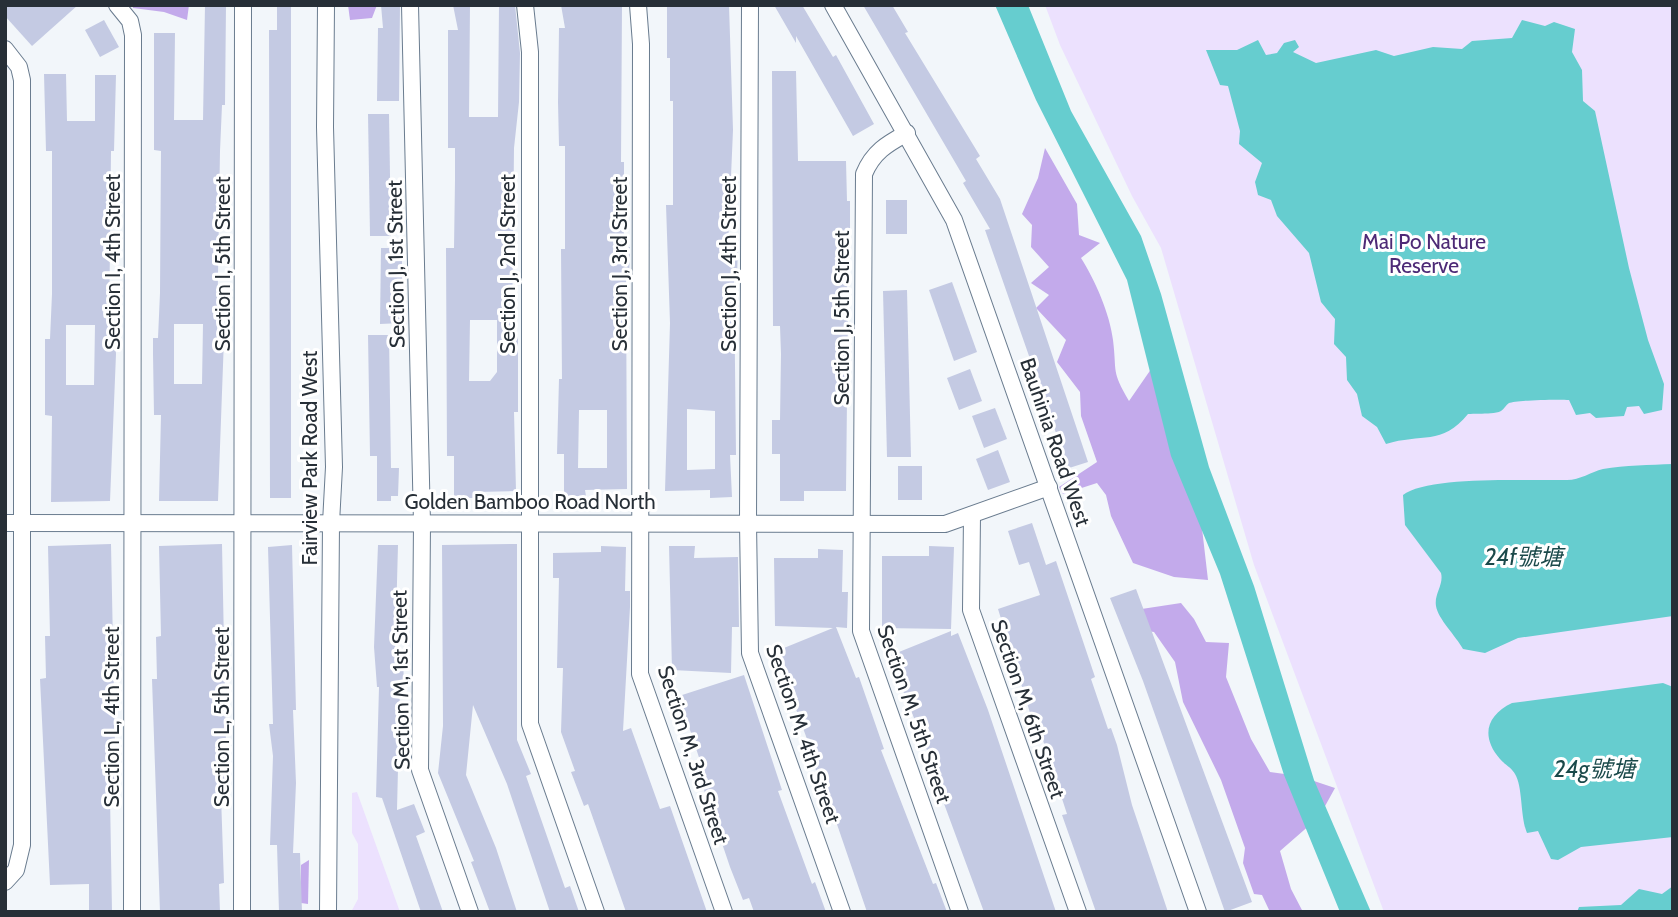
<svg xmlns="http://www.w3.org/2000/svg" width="1678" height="917" viewBox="0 0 1678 917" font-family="Cabin,'Noto Sans TC',sans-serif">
	<rect width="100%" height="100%" fill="#f2f6fa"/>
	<g fill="#ece1fe">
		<path d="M1045,5H1673V912H1384L1254,565L1161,248L1132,196L1060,45Z"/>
		<path d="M357,792L400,912H351L358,899V844L352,833V793Z"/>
	</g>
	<g fill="#c3aaeb">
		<path d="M133,5H189L187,20L164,12L133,8Z"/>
		<path d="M348,5H377L372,18L350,20Z"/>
		<path d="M1045,148L1077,204L1079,235L1100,243L1081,258C1095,280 1110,314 1113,340C1117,373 1111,370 1129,401L1156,362L1200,511L1208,580L1174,577L1133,563L1111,516L1106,495L1097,483L1063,494L1059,487L1097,462L1081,416L1080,392L1057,362L1066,340L1036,308L1049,295L1031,283L1049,267L1031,247L1032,225L1022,214L1038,178Z"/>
		<path d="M1181,603L1194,619L1206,642L1229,643L1226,677L1251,739L1270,772L1299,776L1335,788L1319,817L1280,851L1291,889L1303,912H1270L1262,895L1254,894L1243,863L1245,848L1221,780L1183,702L1175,662L1154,632L1126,628L1135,610Z"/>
		<path d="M309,860L308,904L301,903V865Z"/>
	</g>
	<g fill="#66cdcf">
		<path d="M995,5H1028L1071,111L1141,236L1161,294L1209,467L1254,586L1314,780L1371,912H1340L1284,775L1220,574L1171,456L1127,280L1036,100Z"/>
		<path d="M1522,20L1545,26L1554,22L1575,29L1572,52L1582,70L1583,101L1595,111L1629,268L1648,340L1664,384L1662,410L1644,414L1639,406L1627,407L1624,416L1596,418L1590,413L1576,415L1569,400C1560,399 1516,400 1509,403C1506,405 1504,409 1501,411C1493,415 1477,413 1468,414C1442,446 1421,433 1386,444L1377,427L1362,416L1357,394L1347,380L1346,357L1334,344L1335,319L1321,302L1309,253L1277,216L1271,200L1258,195L1255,182L1262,163L1239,144L1240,131L1228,86L1220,85L1206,50H1237L1258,40L1266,55L1277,53L1284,43L1295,40L1299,47L1293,52L1316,63L1376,50L1394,56L1433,47L1462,49L1472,41L1512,38Z"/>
		<path d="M1673,464V616L1518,638L1485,653L1463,649C1456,636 1438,619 1436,606C1434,594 1444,585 1441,573L1405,525L1403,495C1427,475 1534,481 1567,480C1580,480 1591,472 1603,469C1625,465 1650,465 1673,464Z"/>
		<path d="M1663,683L1673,687V837L1581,847L1558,860L1551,859L1538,831L1527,833C1520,816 1523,787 1515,774C1512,768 1504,764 1500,759C1480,736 1487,715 1512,703Z"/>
		<path d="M1673,886V912H1577L1579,907L1621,905L1639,889L1662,894Z"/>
	</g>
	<g fill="#c4cae3" fill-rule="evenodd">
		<path d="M5,5H78L32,46L5,16Z"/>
		<path d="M205,5H226L225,105H222L220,151L217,337L224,338L218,501H159L161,415H154L153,354V338H158L160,293L161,151L154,150V33H175L174,120H203ZM174,324H203L202,384H174Z"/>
		<path d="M277,5H291V498H270L269,30H277Z"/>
		<path d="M381,5H400L399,101H377L378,28H383Z"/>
		<path d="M453,5H470L469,117H498L499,5H515L520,53L519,102L514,148L512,334H518V412H514L516,491L475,492V498H454V456H447L446,248H454L455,180V148H448V30H458ZM470,320H497V372L490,381H469Z"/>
		<path d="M561,5H622L621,162H624V247H630L629,277H626L627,489L585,490L586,496H564V454H557L559,379H562L561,249H565V146H559L558,102L559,28H565ZM579,410H607V468H578Z"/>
		<path d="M667,5H729L733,130L728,246H738L737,277H734L736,455H730L732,497L710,498V490L665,491L670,323L666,205H673V101H670V58H667ZM687,409L715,411V469L687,470Z"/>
		<path d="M774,5H802L833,57L836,55L874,124L853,136L796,36V43Z"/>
		<path d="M863,5H892L908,32L905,33L980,156L976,159L1000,199L1088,462L1066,469L1055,437L1057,436L985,230L990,229L963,183L966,181Z"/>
		<path d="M104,20L119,47L100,57L85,30Z"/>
		<path d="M772,71H796L798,161H846L847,201H850V235H845L848,307L846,491H804V501H780V454H772V420H780L781,354L780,326H773Z"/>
		<path d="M44,74H66L67,121H95V75H116L114,151H111L109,338H115L116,354L110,501L51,502L52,416L45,415V339H50L52,294V151H46ZM66,325H95L94,385H66Z"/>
		<path d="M368,114H389L391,236H370Z"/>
		<rect x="886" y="200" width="21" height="34"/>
		<path d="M381,248H402V323L380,324Z"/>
		<path d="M952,282L977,352L954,361L929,290Z"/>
		<path d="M907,290L911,457H887L883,291Z"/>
		<path d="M368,335H389L391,468H399L398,496H391V501H377V456H370Z"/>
		<path d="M970,369L982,401L959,410L947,378Z"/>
		<path d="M995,408L1007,439L984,448L972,416Z"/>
		<path d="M998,450L1010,482L988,490L976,459Z"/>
		<rect x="898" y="466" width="24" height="34"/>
		<path d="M1032,523L1046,565L1056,561L1095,677L1091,679L1108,729L1111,728L1117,745L1132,805L1168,912H1096L1074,849L1062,815L1067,814L1039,728L1035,729L998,609L1040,595L1029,562L1019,565L1008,531Z"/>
		<path d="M111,544L116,796H110L112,912H89V884L50,885L40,679L46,678L45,636H50L48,546Z"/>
		<path d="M222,544L227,796H221L224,883L219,884L220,912H160L152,679H157L156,637L161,636L159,546Z"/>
		<path d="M517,544V740L531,774L526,776L565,888L570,886L579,912H550L507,784L473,705L466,775L496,848L517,912H490L471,862L474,861L438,773L443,726L442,545Z"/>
		<path d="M292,545L296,710H293L296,783L293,853H300L302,912H279L277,845H270L273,756L269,724H273L268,547Z"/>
		<path d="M378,545H398L395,656H403L404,686H400L397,810L414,804L425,832L416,836L443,912H421L382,798L376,797L379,687H377L374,647Z"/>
		<path d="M601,546L626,547L625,591H630V607L623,731L631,728L660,809L670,806L707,912H626L588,804L584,806L571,772L575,771L561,732L563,668H557L559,578H553V553L601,552Z"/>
		<path d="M669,546H695L694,558L738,557L739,627H732L731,673L672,670Z"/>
		<path d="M929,546L954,547L951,629L882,628V556H929Z"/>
		<path d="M818,549L843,550L842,592H848L847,628L836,627L856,678L859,677L884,749L881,750L933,884L936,883L947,912H867L828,798L803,740L807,739L793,701L798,699L779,650L833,628L775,626L774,558H818Z"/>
		<path d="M1136,589L1252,902L1225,912L1143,681L1110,598Z"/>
		<path d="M951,631V636L958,633L988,710L1056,912H984L936,782L939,780L889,656Z"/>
		<path d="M744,675L782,790L778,791L812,884L815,882L826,912H754L749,898L743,900L730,867L701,781L706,779L679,696Z"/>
	</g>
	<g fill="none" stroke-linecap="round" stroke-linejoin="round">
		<g stroke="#6a7c8f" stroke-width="18">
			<g id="minor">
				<path d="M117,5L130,21L133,35L132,912"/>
				<path d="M326,5L325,127L334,467L331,523L328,912"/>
				<path d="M410,5L422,523L420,770L470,912"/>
				<path d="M525,5L530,52V724L596,912"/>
				<path d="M638,5L641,44L640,674L724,912"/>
				<path d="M750,5L748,523L750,653L842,912"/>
				<path d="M833,5L954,220L1198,912"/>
				<path d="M5,49L19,67L22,80V845L16,870L5,882"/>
				<path d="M907,133C887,144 873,152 864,174L861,631L960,912"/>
				<path d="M972,515L971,610L1078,912"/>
				<path d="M5,523L945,524L1049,487"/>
				<path d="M242,912L243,5"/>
			</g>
		</g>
		<use href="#minor" stroke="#fff" stroke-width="16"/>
	</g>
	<g text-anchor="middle" stroke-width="6" stroke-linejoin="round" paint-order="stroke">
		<g font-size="21" fill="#4d2a76" stroke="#fff">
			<text x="1424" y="249">Mai Po Nature<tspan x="1424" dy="24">Reserve</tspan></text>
		</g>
		<g font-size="21" fill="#272f37" stroke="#fff">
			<text transform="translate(113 262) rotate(-90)" y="7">Section I, 4th Street</text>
			<text transform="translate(223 264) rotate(-90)" y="7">Section I, 5th Street</text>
			<text transform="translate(396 264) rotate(-91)" y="7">Section J, 1st Street</text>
			<text transform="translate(508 264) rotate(-90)" y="7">Section J, 2nd Street</text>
			<text transform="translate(620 264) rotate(-90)" y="7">Section J, 3rd Street</text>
			<text transform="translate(729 264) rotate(-90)" y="7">Section J, 4th Street</text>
			<text transform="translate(842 318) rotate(-90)" y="7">Section J, 5th Street</text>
			<text transform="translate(1055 442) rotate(71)" y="7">Bauhinia Road West</text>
			<text transform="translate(310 458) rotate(-90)" y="7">Fairview Park Road West</text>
			<text x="530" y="509">Golden Bamboo Road North</text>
			<text transform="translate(401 680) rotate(-91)" y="7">Section M, 1st Street</text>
			<text transform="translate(1028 709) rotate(71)" y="7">Section M, 6th Street</text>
			<text transform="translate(914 714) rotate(71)" y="7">Section M, 5th Street</text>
			<text transform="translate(112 717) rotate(-90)" y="7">Section L, 4th Street</text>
			<text transform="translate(222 717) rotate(-90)" y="7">Section L, 5th Street</text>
			<text transform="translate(803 734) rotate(71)" y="7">Section M, 4th Street</text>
			<text transform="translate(693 755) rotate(72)" y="7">Section M, 3rd Street</text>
		</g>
		<g font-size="23" font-style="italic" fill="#1a494a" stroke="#fff">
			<text x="1524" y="565">24f號塘</text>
			<text x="1595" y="777">24g號塘</text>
		</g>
	</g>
	<rect width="1678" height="917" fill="none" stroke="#272f37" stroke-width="14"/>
</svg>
